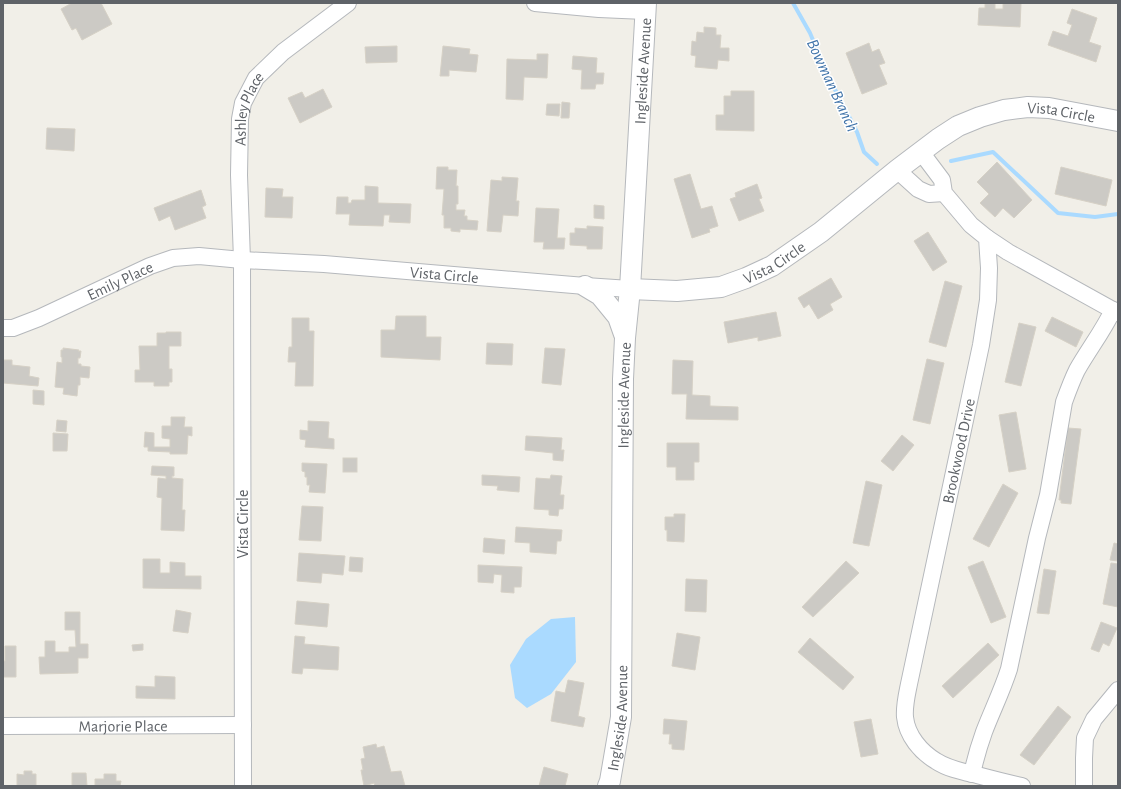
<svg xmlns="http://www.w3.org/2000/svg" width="1121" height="789" viewBox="0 0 1121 789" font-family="'Alegreya Sans',sans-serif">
	<rect width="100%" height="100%" fill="#f1efe8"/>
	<path fill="#aadaff" d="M575,617L576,662L551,694L527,708L515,698L510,665L526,639L551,619Z"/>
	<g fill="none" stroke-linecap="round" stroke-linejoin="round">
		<g stroke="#aadaff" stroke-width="4">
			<path d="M793,3L810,33L828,76L857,132L864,152L877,164"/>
			<path d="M951,161L993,152L1058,213L1095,217L1118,214"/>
		</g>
	</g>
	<g fill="#cccac5" stroke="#d6d1c6">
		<path d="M72,3H101L112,24L82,40L76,28L72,30L61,9Z"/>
		<path d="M985,3H995V9H1003V3H1021L1020,27L978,25L979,8H985Z"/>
		<path d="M1072,9L1097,18L1089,42L1101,46L1096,62L1048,45L1053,31L1068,36L1072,25L1067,23Z"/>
		<path d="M704,27L716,28V35H721L720,48H729V61L718,60L717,69L695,67L696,56L691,55L692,41L696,42L697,32L704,33Z"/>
		<path d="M869,43L872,52L879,49L885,63L879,65L887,84L862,94L846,53Z"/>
		<path d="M397,46V62L366,63L365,47Z"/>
		<path d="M443,46L470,49L469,54L478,55L476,72L449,70V76H440Z"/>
		<path d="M537,54H548L547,78L524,77L523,100L506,99L507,59L537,60Z"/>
		<path d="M573,56L597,58L596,73H604L603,84H596L595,89H581L582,70L572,69Z"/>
		<path d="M323,89L332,107L300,123L288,98L302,92L305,98Z"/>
		<path d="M731,91H754V131L716,130V115H724V96H731Z"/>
		<path d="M562,102L570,103L569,118H561Z"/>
		<path d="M547,104H560L559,116L546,115Z"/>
		<path d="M47,128L75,129L74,151L46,149Z"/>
		<path d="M997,162L1032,200L1014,218L1003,208L995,217L980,203L989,194L977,182Z"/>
		<path d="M437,167H448V170H457L456,186H458V204H456V210H465L464,216H467V220L478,221L477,230L460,229V232L451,231V228H444V215H442L444,189H436Z"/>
		<path d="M1061,167L1112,180L1106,206L1055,194Z"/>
		<path d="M690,174L701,209L712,206L718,226L709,229L710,232L692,238L674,179Z"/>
		<path d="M502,177L518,178L516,201H519L518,216L503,215L501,232L487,231L491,180L502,181Z"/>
		<path d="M757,184L762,198L759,199L764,211L739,221L730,199L736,197L735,193Z"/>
		<path d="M365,186L378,187V203L411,204L410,223L389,222L390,215H384L383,226L349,225L350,214H336L337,197H348V203H351L352,200H365Z"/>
		<path d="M266,188L283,189L282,197H293L292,218L265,217Z"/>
		<path d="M201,190L206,205L202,207L206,218L175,230L170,216L159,221L154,208Z"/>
		<path d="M594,205L604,206V219L594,218Z"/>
		<path d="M536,208L559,209L557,238H565L564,249H543L544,242H534Z"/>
		<path d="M587,226L603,227L602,249H587V246L570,245V233H575V228L587,229Z"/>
		<path d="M928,232L947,262L933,271L914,241Z"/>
		<path d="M831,278L842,297L830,304L833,310L818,319L809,304L804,308L798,298Z"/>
		<path d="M945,281L962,286L946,347L929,342Z"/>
		<path d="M776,312L781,336L758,341V337L728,343L724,322Z"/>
		<path d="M396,316H426V337H441L440,360L381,357V330H395Z"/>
		<path d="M1052,317L1083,332L1076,347L1045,331Z"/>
		<path d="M292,318H309V331H314L313,386H295L296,362H288L289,347H292Z"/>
		<path d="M1019,323L1036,327L1021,386L1005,382Z"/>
		<path d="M166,332H181V346H169V369H172V382H169V386H154V382H135V370H140L139,346H157V333H166Z"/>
		<path d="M487,343L513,344L512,365L486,364Z"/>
		<path d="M63,348L79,350L78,351H81L80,358H78V364H81V366L90,367L89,378L80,377V385H78L77,396L63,394L64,388L55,387L57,362L62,363V357H61V350H63Z"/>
		<path d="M545,348L565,349L561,385L542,383Z"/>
		<path d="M927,359L944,363L930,424L913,420Z"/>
		<path d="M3,360H12V365L30,367L29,376L39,378L38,386L3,383Z"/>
		<path d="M673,360L693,361L692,395L710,396V406L738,407V420L686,419L687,394H672Z"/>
		<path d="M33,390L44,391V405L33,404Z"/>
		<path d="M1016,412L1026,469L1009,472L999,415Z"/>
		<path d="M171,417H185L184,427H192V436L188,435L187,454H170V452L148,451V447H144L145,432L154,433V447H170V439L162,438V426H171Z"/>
		<path d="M57,420L67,421L66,432L56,431Z"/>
		<path d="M308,421L329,422L328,438L334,439V449L305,447L306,440L300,439V430L308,431Z"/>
		<path d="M1068,428L1081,429L1071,504L1061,503V500H1059Z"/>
		<path d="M53,433L68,434L67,451H53Z"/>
		<path d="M902,435L914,445L893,471L881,461Z"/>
		<path d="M526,436L562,438L561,450H564L563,461L553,460V453L525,450Z"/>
		<path d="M667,443H699V462H694V480H676V467H667Z"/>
		<rect x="343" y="458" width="14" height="14"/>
		<path d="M302,463L327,464L325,493L309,492L310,485H307V477H305V472L302,471Z"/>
		<path d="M152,466L174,467V476H172V478L183,479L182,510H185L184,531L161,530L162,498L157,497L158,478L166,479V476L151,475Z"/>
		<path d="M482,475L520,477L519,492L497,490L498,486L482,485Z"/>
		<path d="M551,475L562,476L560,495H564L563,509H559L558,516L549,515V510L534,509L536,478L550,479Z"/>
		<path d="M866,481L882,485L869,546L853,543Z"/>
		<path d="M1003,484L1018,493L989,547L973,539Z"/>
		<path d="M302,506L323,507L321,541L299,540Z"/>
		<path d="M674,514H685L684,542L667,541V530H665V517H674Z"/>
		<path d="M516,527L562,530L561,541H557L556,554L530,552V543L515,542Z"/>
		<path d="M484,538L505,540L504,554L483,552Z"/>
		<path d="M1114,543L1118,544V561L1110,560Z"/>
		<path d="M299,553L345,556L343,575L322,573L321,583L297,581Z"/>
		<path d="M350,557L363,558L362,572L349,571Z"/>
		<path d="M143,559H160V573H170V562L185,563V576H201V589L143,588Z"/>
		<path d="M846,561L859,573L813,617L802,607Z"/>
		<path d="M983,561L1006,617L991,623L968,567Z"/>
		<path d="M1111,563L1118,564V607L1103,604Z"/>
		<path d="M478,565L522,567L521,587H514V593L501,592L502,575L494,574L493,583L478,582Z"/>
		<path d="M1044,569L1056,571L1049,614L1037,613Z"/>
		<path d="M686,579L707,580L706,612L685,611Z"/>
		<path d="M297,601L329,604L327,627L295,624Z"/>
		<path d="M176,610L191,613L188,633L173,631Z"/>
		<path d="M65,612H80V644H88V658H78V673L40,674L39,657H45V641H55V652H69V647H76L75,630H65Z"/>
		<path d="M1101,622L1117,628L1109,646L1103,643L1099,652L1091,649Z"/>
		<path d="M677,633L700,637L695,670L672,666Z"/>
		<path d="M295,636L305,637L304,644L339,647L338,670L303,668L302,674L292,673Z"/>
		<path d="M810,638L854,677L843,690L798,652Z"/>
		<path d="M988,643L999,655L953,698L942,686Z"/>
		<path d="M143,644V650L133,651L132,645Z"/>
		<path d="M5,646H16V677H3V661H5Z"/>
		<path d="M155,676L175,677V699L136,698V686L155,687Z"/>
		<path d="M568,680L584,683L578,716L585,718L583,727L551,721L556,691L565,693Z"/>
		<path d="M1058,706L1071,717L1034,765L1020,755Z"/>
		<path d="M664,719L687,721L684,750L672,749V744H669L670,734H663Z"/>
		<path d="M871,719L878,754L861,757L854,722Z"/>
		<path d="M376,744L377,748L384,746L391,772L401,771L405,786H375L374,783L364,786L361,770H363L361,759L365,758L363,747Z"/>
		<path d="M544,767L568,774L565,786H539Z"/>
		<path d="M24,771H32V774H36V786H17V774L24,775Z"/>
		<path d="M72,773H86L87,786H72Z"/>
		<path d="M104,774H116V781H121L120,786H95V779H104Z"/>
	</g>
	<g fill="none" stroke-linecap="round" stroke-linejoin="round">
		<g stroke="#b5b8bc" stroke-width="18">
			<g id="minor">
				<path d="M535,3L599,9L645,11"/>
				<path d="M921,152L942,180L944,193L971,225L987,238L989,268L988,300L981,345L909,684C907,694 904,706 905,717C907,736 921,752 936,761C948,769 964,772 977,775C992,779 1007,783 1022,786"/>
				<path d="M897,170L918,189L929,194L944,193"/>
				<path d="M987,238L1008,252L1118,313"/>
				<path id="s1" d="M3,328H13L39,318L150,266L173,258L199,256L242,260L324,264L585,286L630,289"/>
				<path id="s2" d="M3,726L243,725"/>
				<path d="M972,774C975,760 979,746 984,732C992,711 1002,691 1009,669L1037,538L1048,495L1064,402C1068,391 1072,380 1077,370C1089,349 1103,331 1113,310"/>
				<path id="s3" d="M243,786L242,260L239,175L240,119L243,103L256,78L283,52L348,3"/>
				<path d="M1084,786V758L1085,738L1094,719L1118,690"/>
			</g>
		</g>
		<g stroke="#b5b8bc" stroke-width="22">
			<g id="tertiary">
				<path d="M585,286L600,295L618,317L624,334"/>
				<path id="s4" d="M630,289L677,291L721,287L746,278L772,266L821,232L897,170L938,139L958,126L980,117L1004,110L1028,107L1049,108L1118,121"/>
				<path id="s5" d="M608,786L610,781L621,717L623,379L625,338L630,289L646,3"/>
			</g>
		</g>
		<use href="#minor" stroke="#fff" stroke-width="16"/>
		<use href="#tertiary" stroke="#fff" stroke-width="20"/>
	</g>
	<g text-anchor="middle" stroke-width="3" stroke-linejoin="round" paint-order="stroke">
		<g font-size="16" fill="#5f6368" stroke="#fff">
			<text dy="6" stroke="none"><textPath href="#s5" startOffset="717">Ingleside Avenue</textPath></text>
			<text dy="6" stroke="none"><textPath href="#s3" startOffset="679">Ashley Place</textPath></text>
			<text dy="6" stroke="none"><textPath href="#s4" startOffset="486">Vista Circle</textPath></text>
			<text dy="6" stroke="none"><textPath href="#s4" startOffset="150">Vista Circle</textPath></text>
			<text dy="6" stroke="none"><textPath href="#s1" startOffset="457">Vista Circle</textPath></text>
			<text dy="6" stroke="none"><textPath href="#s1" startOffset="127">Emily Place</textPath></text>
			<text dy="6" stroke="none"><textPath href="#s5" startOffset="392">Ingleside Avenue</textPath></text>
			<text transform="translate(958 451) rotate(-78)" y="6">Brookwood Drive</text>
			<text transform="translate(242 524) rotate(-90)" y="6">Vista Circle</text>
			<text dy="6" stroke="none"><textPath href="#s5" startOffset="69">Ingleside Avenue</textPath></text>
			<text dy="6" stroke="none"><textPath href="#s2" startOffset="120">Marjorie Place</textPath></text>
		</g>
		<g font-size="17" font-style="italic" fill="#4174aa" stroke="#fff">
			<text transform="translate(833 85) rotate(65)" y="6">Bowman Branch</text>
		</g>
	</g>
	<rect width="1121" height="789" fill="none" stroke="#5f6368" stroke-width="8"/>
</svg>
